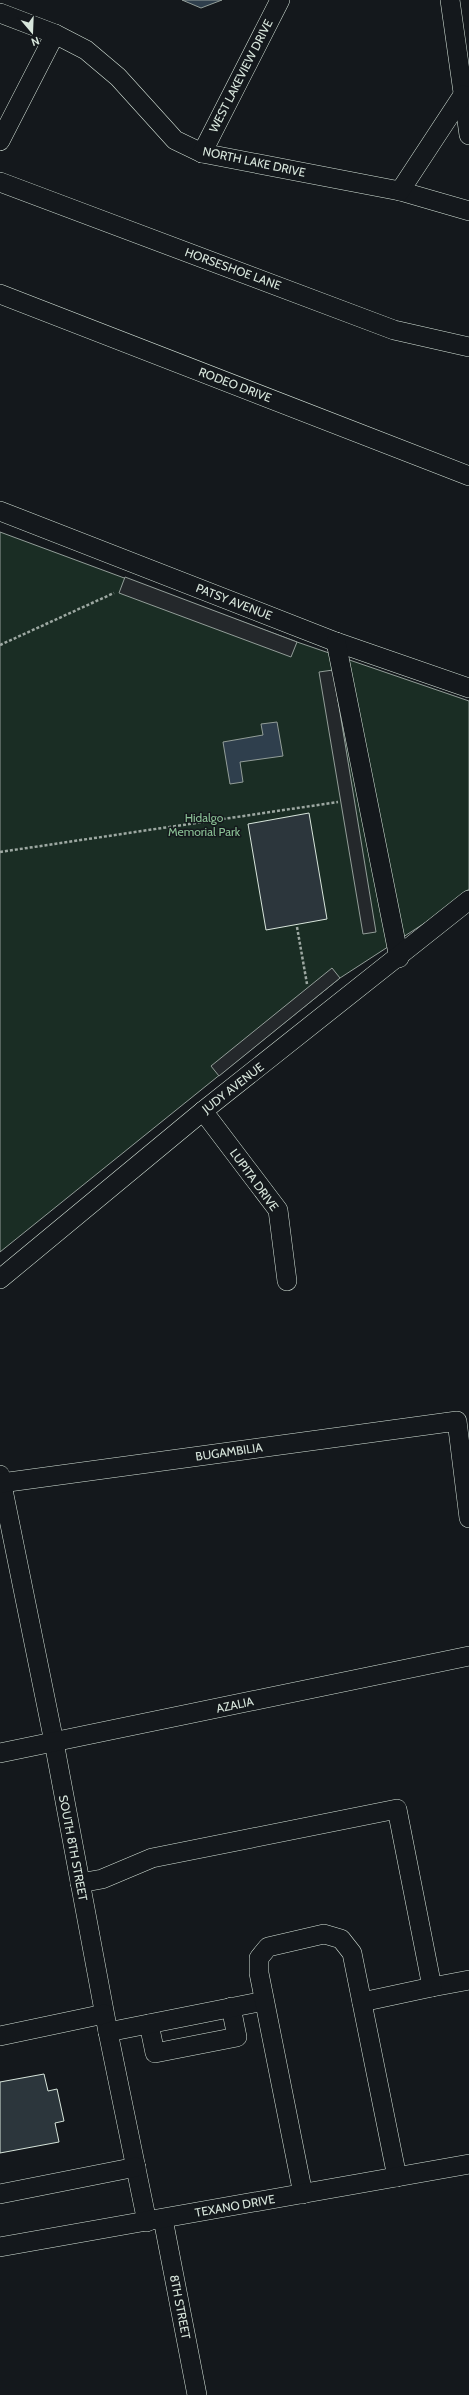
<svg xmlns="http://www.w3.org/2000/svg" width="469" height="2395" viewBox="0 0 469 2395" font-family="Cabin,sans-serif">
	<rect width="100%" height="100%" fill="#14181c"/>
	<path fill="#1a2d24" stroke="#939e99" d="M0,532L297,642L469,701V889L434,917L340,978L0,1252Z"/>
	<g fill="#24282b" stroke="#939e99">
		<path d="M125,577L297,642L291,657L119,593Z"/>
		<path d="M333,670L376,932L363,934L319,672Z"/>
		<path d="M332,968L340,978L219,1076L211,1066Z"/>
	</g>
	<g fill="#2f3f4d" stroke="#939e99">
		<path d="M182,0H222L201,8Z"/>
		<path d="M277,722L283,756L240,762L243,782L230,784L223,742L263,735L261,724Z"/>
	</g>
	<g fill="#2c363c" stroke="#d8e6dc">
		<path d="M309,813L327,919L266,930L248,824Z"/>
		<path d="M44,2074L48,2091L57,2089L64,2121L55,2123L59,2142L0,2153V2082Z"/>
	</g>
	<g fill="none" stroke-linecap="round" stroke-linejoin="round">
		<g stroke="#d8e6dc" stroke-width="20">
			<g id="minor">
				<path d="M450,0L469,135"/>
				<path d="M0,13L55,34L0,141"/>
				<path d="M55,34L86,50L118,77L175,140L202,153L400,191L469,211"/>
				<path d="M202,153L280,0"/>
				<path d="M0,182L394,330L469,347"/>
				<path d="M400,191L463,95"/>
				<path d="M0,294L469,476"/>
				<path d="M0,511L336,642L469,688"/>
				<path d="M336,642L399,958"/>
				<path d="M203,1111L278,1210L287,1281"/>
				<path d="M0,1279L203,1111L469,900"/>
				<path d="M0,1475L54,1742L108,2032L147,2222"/>
				<path d="M1,1483L457,1421L469,1518"/>
				<path d="M0,1753L469,1656"/>
				<path d="M80,1883L102,1879L152,1858L397,1809L432,1987L469,1980"/>
				<path d="M362,2002L432,1987"/>
				<path d="M149,2024L155,2053L237,2037L231,2007"/>
				<path d="M108,2032L264,2001"/>
				<path d="M0,2036L104,2014"/>
				<path d="M0,2194L136,2167"/>
				<path d="M303,2194L259,1973V1958L268,1947L324,1934L341,1939L352,1953L397,2177"/>
				<path d="M163,2219L197,2395"/>
				<path d="M0,2247L469,2164"/>
			</g>
		</g>
		<g stroke="#9da8a2" stroke-width="2.5" stroke-dasharray="3 2" stroke-linecap="butt">
			<path d="M0,645L114,593"/>
			<path d="M0,852L338,802"/>
			<path d="M297,927L307,984"/>
		</g>
		<use href="#minor" stroke="#14181c" stroke-width="19"/>
	</g>
	<g text-anchor="middle" stroke-width="3" stroke-linejoin="round" paint-order="stroke">
		<g font-size="12" fill="#d8e6dc" stroke="#14181c">
			<text transform="translate(241 76) rotate(-63)" y="4">WEST LAKEVIEW DRIVE</text>
			<text transform="translate(254 162) rotate(12)" y="4">NORTH LAKE DRIVE</text>
			<text transform="translate(233 269) rotate(20)" y="4">HORSESHOE LANE</text>
			<text transform="translate(235 385) rotate(21)" y="4">RODEO DRIVE</text>
			<text transform="translate(234 602) rotate(21)" y="4">PATSY AVENUE</text>
			<text transform="translate(233 1088) rotate(-38)" y="4">JUDY AVENUE</text>
			<text transform="translate(254 1180) rotate(54)" y="4">LUPITA DRIVE</text>
			<text transform="translate(229 1452) rotate(-8)" y="4">BUGAMBILIA</text>
			<text transform="translate(235 1705) rotate(-12)" y="4">AZALIA</text>
			<text transform="translate(73 1848) rotate(79)" y="4">SOUTH 8TH STREET</text>
			<text transform="translate(235 2206) rotate(-10)" y="4">TEXANO DRIVE</text>
			<text transform="translate(180 2307) rotate(79)" y="4">8TH STREET</text>
		</g>
		<g font-size="12" fill="#8ac095" stroke="#14181c">
			<text x="204" y="822">Hidalgo<tspan x="204" dy="14">Memorial Park</tspan></text>
		</g>
	</g>
	<g transform="translate(32 32) rotate(161)" stroke="#14181c" stroke-width="3" paint-order="stroke">
	<path d="M0-3L7 15L0 10L-7 15Z" fill="#d8e6dc"/>
	<text y="-6" font-size="11" font-weight="bold" text-anchor="middle" fill="#d8e6dc">N</text>
	</g>
</svg>
